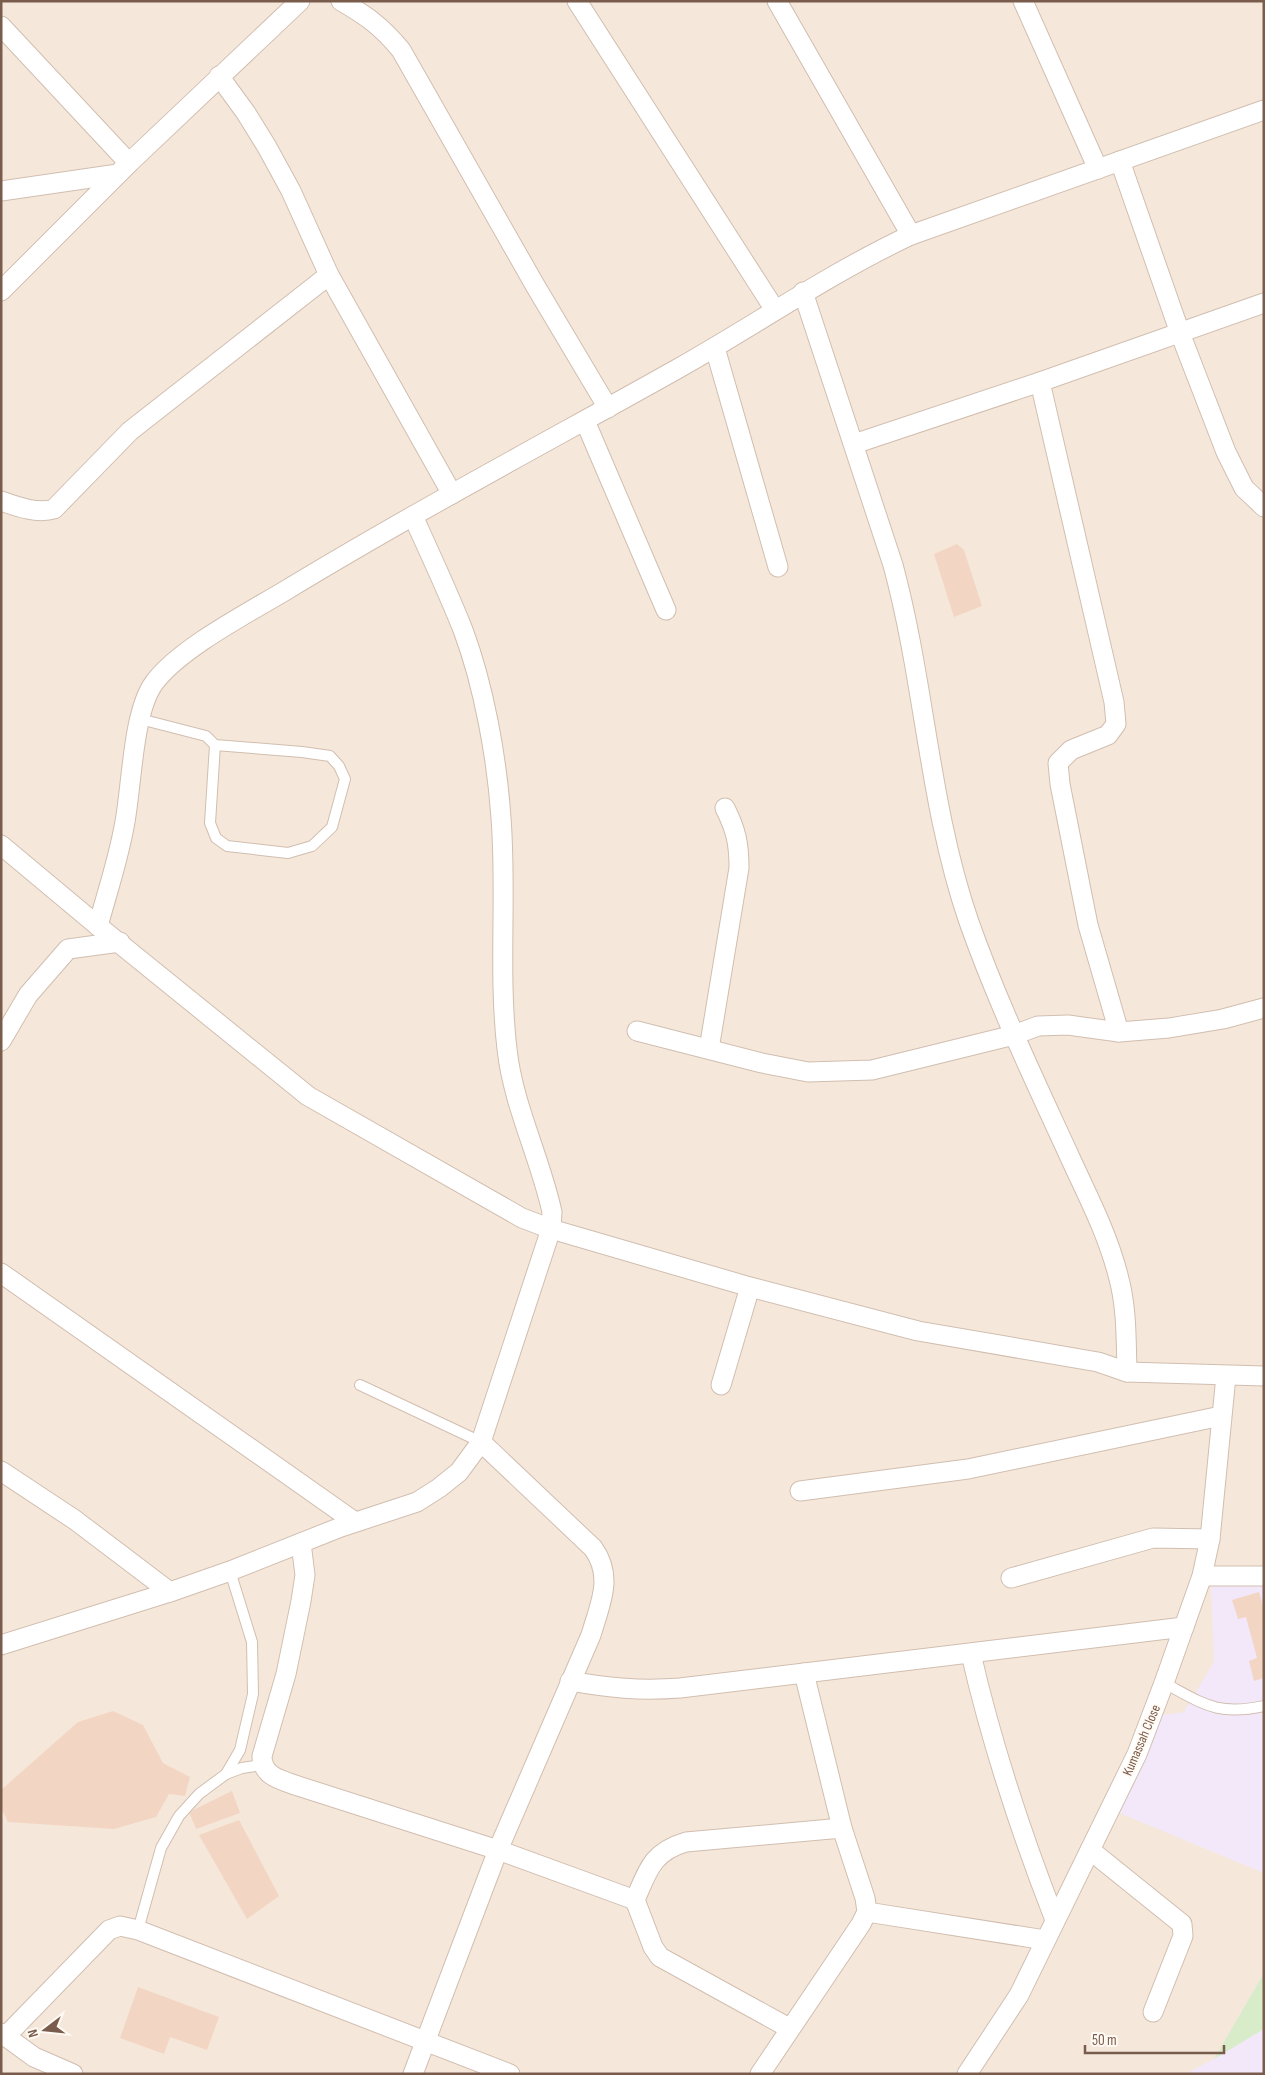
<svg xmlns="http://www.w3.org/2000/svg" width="1265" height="2075" viewBox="0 0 1265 2075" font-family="'Sofia Sans Condensed',sans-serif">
	<rect width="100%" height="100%" fill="#fdf6ec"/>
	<rect fill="#f5e8da" x="1" y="1" width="1263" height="2073"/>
	<g fill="#f3e8fa">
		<path d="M1264,1584V1873L1112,1810L1157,1716L1184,1712L1214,1662L1211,1585Z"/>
		<path d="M1264,1973V2074H1185L1214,2059Z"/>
	</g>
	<path fill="#d8ecc9" d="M1264,1973V2029L1214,2059Z"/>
	<g fill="#f3d5c3">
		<path d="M957,544L964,550L982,606L954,617L934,554Z"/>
		<path d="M1259,1592L1264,1609V1678L1254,1681L1249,1661L1257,1658L1246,1617L1238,1619L1232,1600Z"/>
		<path d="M113,1711L143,1725L163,1763L190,1777L185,1796L169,1794L156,1817L114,1829L8,1822L1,1807V1790L78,1722Z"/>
		<path d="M232,1791L240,1813L196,1829L189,1812Z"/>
		<path d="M239,1820L279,1896L247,1919L199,1835Z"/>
		<path d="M138,1987L219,2017L207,2050L170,2037L164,2054L120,2038Z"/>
	</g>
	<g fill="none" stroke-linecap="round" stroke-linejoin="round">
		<g stroke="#d1beb0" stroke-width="12">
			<g id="lane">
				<path d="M140,719L206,736L215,745L302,752L330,756L339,766L345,779L332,827L312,846L288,853L227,846L216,838L210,823L215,745"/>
				<path d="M360,1385L481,1442"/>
				<path d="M1164,1683C1204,1704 1217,1716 1264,1706"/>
				<path d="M226,1774L242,1768L262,1765"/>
				<path d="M138,1930L161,1848L179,1816L199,1794L226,1774L240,1750L253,1694L252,1642L230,1571"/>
			</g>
		</g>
		<g stroke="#d1beb0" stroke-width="21">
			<g id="street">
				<path d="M341,1C367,16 381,26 401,50L536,287L608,408"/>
				<path d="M577,1L775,310"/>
				<path d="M777,1L911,235"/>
				<path d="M1023,1L1098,169"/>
				<path d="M1,26L129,163"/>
				<path d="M219,76L246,113L267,147L291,191L329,275L452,494"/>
				<path d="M1120,161L1180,333L1226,452L1244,488L1264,507"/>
				<path d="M1,191L118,174"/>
				<path d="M1,291L129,163L300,1"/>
				<path d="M803,292L893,565C925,683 929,807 969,922C997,1001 1033,1077 1068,1153C1086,1193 1107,1232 1118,1275C1127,1307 1126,1339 1127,1372"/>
				<path d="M715,348L778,567"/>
				<path d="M1040,382L1114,702L1116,724L1108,735L1071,750L1058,763L1060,784L1088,925L1119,1032"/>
				<path d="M585,421L666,610"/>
				<path d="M854,444L1040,382L1264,303"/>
				<path d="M1,501C18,507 37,514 54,509L130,431L329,275"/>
				<path d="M1,845L98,926L308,1096L522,1218L551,1229L750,1287L918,1331L1098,1362L1127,1372L1264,1376"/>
				<path d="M98,926C107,893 118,860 124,827C132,789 132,713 154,683C179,649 246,614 283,592C413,513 547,442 679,368C757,324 830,273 911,235L1264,110"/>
				<path d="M637,1031L762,1063L808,1072L872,1070L1014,1035L1038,1026L1068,1025L1119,1032L1169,1028L1223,1019L1264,1008"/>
				<path d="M1,1041L28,995L68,949L120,942"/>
				<path d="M709,1049L739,868C739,843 736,830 725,808"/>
				<path d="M1,1273L355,1522"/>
				<path d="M721,1385L750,1287"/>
				<path d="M1,1471L75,1520L170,1592"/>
				<path d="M800,1491L968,1469L1221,1416"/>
				<path d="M301,1543L305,1575L301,1601L286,1674L262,1756C262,1777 282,1780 298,1786L498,1850L635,1900"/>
				<path d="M1202,1576H1264"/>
				<path d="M1011,1578L1153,1538L1210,1539"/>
				<path d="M1,1645L170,1592L230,1571L341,1527L417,1502L439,1488L459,1472L481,1442L551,1229L552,1212C540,1157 513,1105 507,1049C498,972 507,895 501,818C497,759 484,686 463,630C448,592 430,554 413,516"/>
				<path d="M971,1654C992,1745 1021,1833 1055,1920"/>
				<path d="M570,1681C609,1688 640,1691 680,1688L1184,1627"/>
				<path d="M1090,1850L1182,1924L1183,1936L1153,2012"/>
				<path d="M867,1912L1045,1940"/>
				<path d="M789,2028L660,1957L653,1947L635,1900C648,1870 652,1852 686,1842L842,1828"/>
				<path d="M1,2033L34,2057L73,2074"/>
				<path d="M5,2037L109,1930L120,1926L138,1930L510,2074"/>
				<path d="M413,2074L498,1850L591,1635C600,1604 614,1577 593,1548L481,1442"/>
				<path d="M760,2074L861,1924L867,1912L865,1898L842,1828L804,1673"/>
				<path d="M967,2074L1019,1995L1137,1754L1164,1683L1202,1576L1210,1539L1226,1376"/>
			</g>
		</g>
		<use href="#lane" stroke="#fff" stroke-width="10"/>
		<use href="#street" stroke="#fff" stroke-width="19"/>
	</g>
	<g text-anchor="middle" stroke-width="4" stroke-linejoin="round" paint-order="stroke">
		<g font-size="14" fill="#7a5c4d" stroke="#fffaf3">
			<text transform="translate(1141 1740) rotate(-67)" y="5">Kumassah Close</text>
		</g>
	</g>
	<rect width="1265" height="2075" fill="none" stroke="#7a5c4d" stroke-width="5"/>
	<g transform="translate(45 2030) rotate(254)" stroke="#fffaf3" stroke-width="4" paint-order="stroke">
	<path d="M0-4L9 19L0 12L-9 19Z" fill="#7a5c4d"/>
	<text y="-8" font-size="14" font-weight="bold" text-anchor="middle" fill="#7a5c4d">N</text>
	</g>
	<path d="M1085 2045v8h139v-8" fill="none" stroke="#7a5c4d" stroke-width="2.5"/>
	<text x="1092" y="2045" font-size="15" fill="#7a5c4d" stroke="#fffaf3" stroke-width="4" paint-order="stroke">50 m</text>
</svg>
